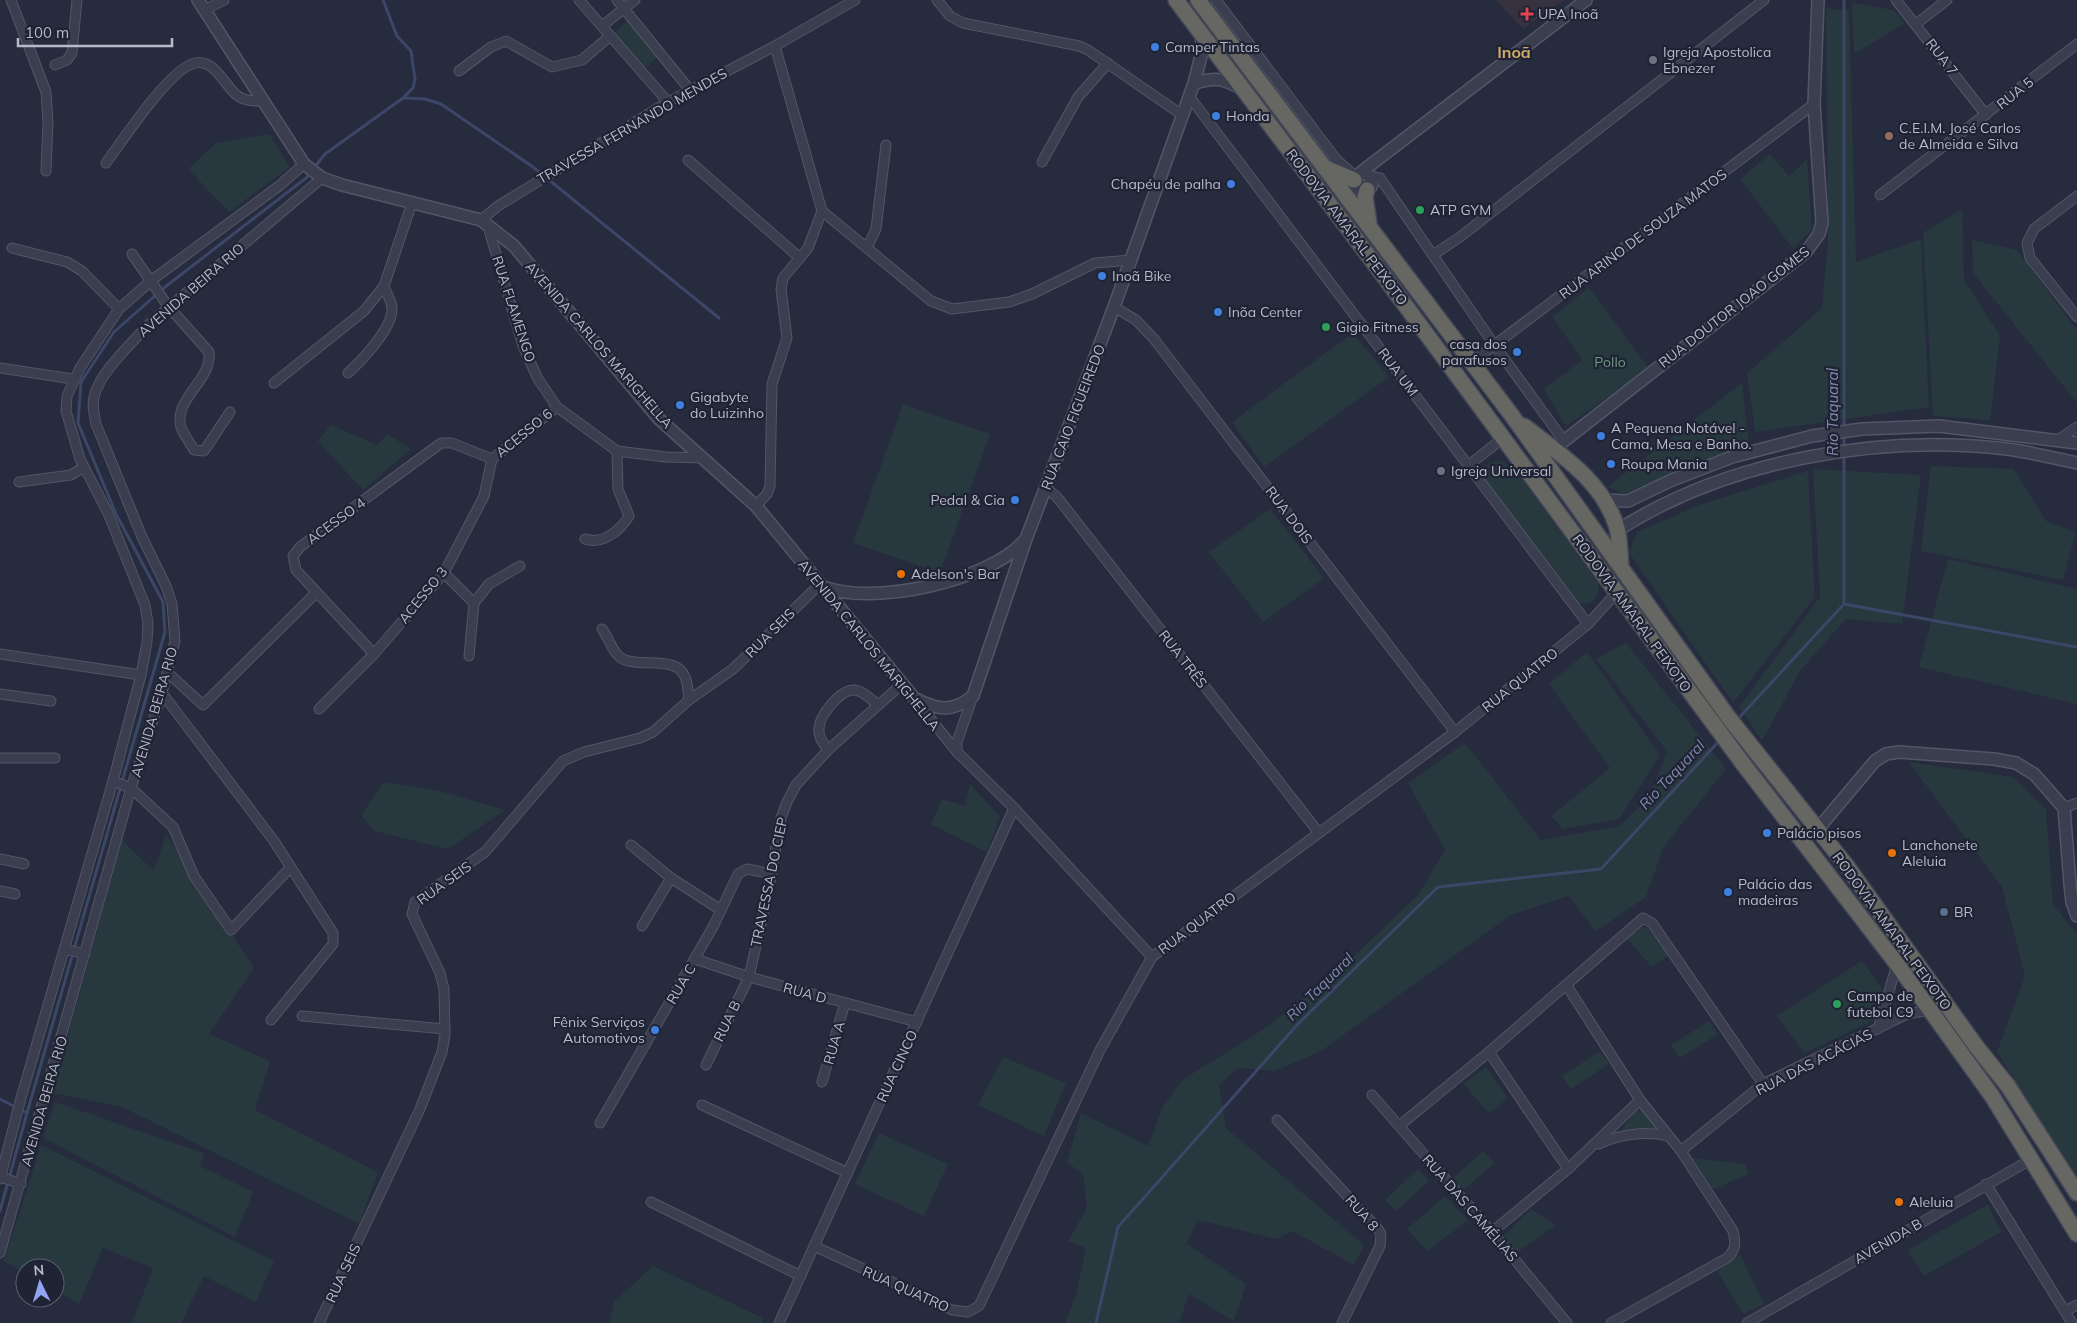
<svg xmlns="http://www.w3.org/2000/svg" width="2077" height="1323" viewBox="0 0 2077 1323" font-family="Mulish,sans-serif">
	<rect width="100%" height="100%" fill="#262b3e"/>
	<path fill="#36323f" d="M1496,0H1564L1523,29Z"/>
	<g fill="#28383f">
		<path d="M1852,3L1894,10L1905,23L1854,54Z"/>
		<path d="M1826,8L1849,11L1856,262L1921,239L1929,407L1755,432L1747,373L1822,308L1828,242Z"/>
		<path d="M631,18L662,53L645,68L614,33Z"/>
		<path d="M269,134L290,167L229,212L188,169L216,143Z"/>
		<path d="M1770,154L1789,176L1807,159L1812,229L1793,249L1740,179Z"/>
		<path d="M1962,209L1964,280L2000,336L1990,420L1933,416L1923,233Z"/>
		<path d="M1972,240L2017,250L2077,330V403L1973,273Z"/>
		<path d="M1589,288L1649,369L1566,426L1544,389L1583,360L1552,317Z"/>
		<path d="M1353,333L1389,377L1264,467L1232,422Z"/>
		<path d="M1742,383L1749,443L1626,494L1607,487Z"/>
		<path d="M903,404L990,434L940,573L853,543Z"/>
		<path d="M331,425L377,445L387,434L411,449L363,490L318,441Z"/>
		<path d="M1500,460L1514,468L1598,583V594L1592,602L1585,604L1573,602L1483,483L1482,472L1486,465Z"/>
		<path d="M1931,466L2014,469L2046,521L2076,532L2063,580L1921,551Z"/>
		<path d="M1813,469L1921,475L1902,624L1846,619L1800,671L1762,741L1739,707L1820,597Z"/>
		<path d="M1808,471L1815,597L1733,703L1629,553L1637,532L1702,504Z"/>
		<path d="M1270,509L1324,578L1263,622L1209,552Z"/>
		<path d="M1948,559L2077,589V704L1919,667Z"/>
		<path d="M1626,643L1726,769L1663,848L1646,897L1596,931L1568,896L1511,915L1321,1051L1275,1071L1238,1068L1219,1085L1226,1128L1364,1245L1354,1265L1292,1231L1277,1239L1198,1220L1186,1243L1246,1284L1234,1321L1189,1294L1179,1323H1065L1076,1295L1086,1248L1068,1241L1087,1208L1083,1175L1067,1162L1081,1113L1148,1146L1163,1106L1184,1079L1262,1030L1333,976L1419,894L1445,850L1408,783L1465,743L1541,840L1620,826L1650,796L1667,751L1596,659Z"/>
		<path d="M1587,652L1660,755L1619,819L1563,829L1551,816L1610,768L1549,684Z"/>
		<path d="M1909,762L2013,777L2046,809L2053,905L2077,934V1179L1997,1052L2025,976L2002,887Z"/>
		<path d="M384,782L436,790L505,810L448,849L374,831L361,815Z"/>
		<path d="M970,784L1000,817L987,852L931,824L942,799L965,806Z"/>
		<path d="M166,834L254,968L209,1034L270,1061L255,1110L378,1172L359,1224L122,1107L52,1093L122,840L154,871Z"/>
		<path d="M1646,926L1669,955L1652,967L1626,938Z"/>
		<path d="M1862,961L1884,992L1876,1019L1805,1053L1776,1016Z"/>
		<path d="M1709,1021L1718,1034L1680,1058L1671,1045Z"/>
		<path d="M1600,1051L1609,1064L1571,1089L1562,1076Z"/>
		<path d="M1003,1057L1066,1083L1044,1136L978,1105Z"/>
		<path d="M1486,1067L1508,1098L1489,1113L1463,1084Z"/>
		<path d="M55,1102L204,1153L200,1166L253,1192L235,1237L43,1138Z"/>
		<path d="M1643,1109L1651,1117L1658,1130L1619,1134L1634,1112Z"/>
		<path d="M879,1133L948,1164L924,1216L855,1184Z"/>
		<path d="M41,1145L274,1261L256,1302L204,1276L181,1323H132L153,1268L103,1248L79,1304L55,1290V1268H25V1273L4,1261Z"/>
		<path d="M1483,1151L1494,1163L1460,1193L1450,1181Z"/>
		<path d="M1693,1158L1745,1164L1749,1174L1713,1189Z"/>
		<path d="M1418,1169L1429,1181L1396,1211L1385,1200Z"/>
		<path d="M1445,1196L1468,1220L1427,1251L1407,1229Z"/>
		<path d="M1988,1204L2001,1232L1924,1276L1908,1250Z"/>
		<path d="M1531,1209L1556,1225L1516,1253L1502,1238Z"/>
		<path d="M1740,1254L1764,1304L1743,1314L1717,1271Z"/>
		<path d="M653,1266L763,1318L762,1323H609L614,1302Z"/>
	</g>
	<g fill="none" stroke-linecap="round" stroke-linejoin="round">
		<g stroke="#3c4666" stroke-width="3">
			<path d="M404,98L425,99L441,104L533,167L719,318"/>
			<path d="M1844,604L2077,647"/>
			<path d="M1737,720L1844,604V0"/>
			<path d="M0,1099L27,1113L0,1211"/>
			<path d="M27,1113L165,632L163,602L116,514L78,423L81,382L114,332L165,287L306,178L325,154L403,98L413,88L415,79L411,51L397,36L383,0"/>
			<path d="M1096,1323L1118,1227L1298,1024L1438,887L1601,869L1720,740"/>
		</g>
		<g stroke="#525666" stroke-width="11">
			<g id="minor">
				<path d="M11,0L46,92L48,122L46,171"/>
				<path d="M579,0L668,102"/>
				<path d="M617,0L690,90"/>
				<path d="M937,0L950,16L963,23L1079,46L1088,50L1182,115"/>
				<path d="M1216,0L1336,159L1354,175"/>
				<path d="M1896,0L1986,115"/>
				<path d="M205,10L224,0"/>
				<path d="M1916,24L1947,0"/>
				<path d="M602,26L635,0"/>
				<path d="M775,46L822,211L931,301L952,309L1009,302L1032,294L1095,263L1131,260"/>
				<path d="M55,65L67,60L72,53L77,0"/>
				<path d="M459,71L491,47L506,41L552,67L582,60L610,36"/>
				<path d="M1189,96L1588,624"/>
				<path d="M688,160L800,258"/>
				<path d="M1042,162L1078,97L1108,63"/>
				<path d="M106,163C123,140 169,69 195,63C203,61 211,66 216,71C233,89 233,102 261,101"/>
				<path d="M1370,176L1380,178L1495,346L1564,441"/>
				<path d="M1880,195L2077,44"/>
				<path d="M2077,196L2034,229L2027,243L2030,258L2077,317"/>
				<path d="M481,220L498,206L668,102L775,46L855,0"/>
				<path d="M487,223L523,346L538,379L557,407L617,451L666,457L704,458"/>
				<path d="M12,248L67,262L82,271L119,309"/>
				<path d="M867,248L876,229L886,145"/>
				<path d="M132,254L168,306L209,352C213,381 170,400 182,430C185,436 190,443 194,450L204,451L230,412"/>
				<path d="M1433,255L1460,237L1764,0"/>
				<path d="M1114,307L1136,320L1154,339L1455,732"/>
				<path d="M1472,362L1814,104"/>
				<path d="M0,368L73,379"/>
				<path d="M348,373C362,360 392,329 392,309C392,301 386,293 384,286"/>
				<path d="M274,383L364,311L384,286L412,203"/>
				<path d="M2059,439L2077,427"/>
				<path d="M492,459L557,407"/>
				<path d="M1469,465L1503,438"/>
				<path d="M19,482L71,475L84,467"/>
				<path d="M1046,488L1057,497L1319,833"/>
				<path d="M756,506L767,494L770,486L772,384L787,338L781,289L783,278L808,248L822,211"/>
				<path d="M585,539C602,545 620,531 629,516L618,489L617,451"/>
				<path d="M444,573L474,603"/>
				<path d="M602,629C609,638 612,652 621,658C638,669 676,654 685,677C688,683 688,692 689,700"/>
				<path d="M0,654L141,675"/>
				<path d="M374,654L296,570L293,556L300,547L441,443H452L492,459"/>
				<path d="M469,656L474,603L489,584L520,566"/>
				<path d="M167,672L203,705L316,593"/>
				<path d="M162,693L274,841L333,933V944L271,1020"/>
				<path d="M0,694L51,701"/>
				<path d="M914,698L957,752L1014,808L1152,957"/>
				<path d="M319,709L374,654L444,573L484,496L492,459"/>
				<path d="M828,750C823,743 818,737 819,728C820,715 840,689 855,690C864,691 871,700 878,705"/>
				<path d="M957,752V742L973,696"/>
				<path d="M0,758H55"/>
				<path d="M113,781L131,788L173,827L194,876L231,930L290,868"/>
				<path d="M2064,808L2077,803"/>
				<path d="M631,845L671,878L721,910"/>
				<path d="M0,859L24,864"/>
				<path d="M0,891L15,894"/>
				<path d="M642,926L671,878"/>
				<path d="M64,949L85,954"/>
				<path d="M695,959L749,977L917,1022"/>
				<path d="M1567,986L1640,1100L1681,1151L1733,1231C1736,1243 1736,1250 1727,1258L1611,1323"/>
				<path d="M302,1016L445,1029"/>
				<path d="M1878,1029L1897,964"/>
				<path d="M1489,1052L1568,1169"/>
				<path d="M706,1065L749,977L768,893L781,818L787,802L796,785L828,750L902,684"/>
				<path d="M822,1082L845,1003"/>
				<path d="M1372,1095L1492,1232L1567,1323"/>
				<path d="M702,1105L848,1173"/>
				<path d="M1277,1120L1378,1229L1381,1234L1380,1246L1342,1323"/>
				<path d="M600,1123L714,925L738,874L747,869L772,874"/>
				<path d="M1399,1126L1489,1052L1643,918L1652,923L1763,1084"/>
				<path d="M1599,1144C1620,1134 1645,1131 1668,1136"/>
				<path d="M1681,1151L1763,1084L1907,1014L1931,1010"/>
				<path d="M1,1177L21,1184"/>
				<path d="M0,1179L21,1098L113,781L141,675L147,642L148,623L145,605L108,513L80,459L66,411L67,396L80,368L119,309L152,280L279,186L304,164"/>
				<path d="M1986,1184L2072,1323"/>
				<path d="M651,1202L801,1276"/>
				<path d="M1492,1232L1568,1169L1640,1100"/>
				<path d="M814,1246L952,1310L968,1312L979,1306L1100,1050L1152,957L1455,732L1588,624L1617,592"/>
				<path d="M0,1253L131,788L162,693L175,641L172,604L166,586L142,537L96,424C94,415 92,406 94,397C99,373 132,343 148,325L322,178"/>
				<path d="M2065,1311L2077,1305"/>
				<path d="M319,1323L420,1109L442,1052L445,1035L444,989L440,973L412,914L415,902L485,852L563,761L584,752L640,738L653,732L689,700L733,669L820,584"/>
				<path d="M779,1323L1014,808"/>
				<path d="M1747,1323L2030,1160"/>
			</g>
		</g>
		<g stroke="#525666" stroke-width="14">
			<g id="tertiary">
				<path d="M198,0L304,164L322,178L342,185L481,220L514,246L659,419L756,506L914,698C936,710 953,713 973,696L1026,539L1114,307L1194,83L1202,52L1201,33"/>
				<path d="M1194,83C1216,77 1222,78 1242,89"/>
				<path d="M1363,173L1370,176L1372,184L1371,187L1364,191C1355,189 1353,184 1356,176L1586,0"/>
				<path d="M1555,448L1806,252L1819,234L1822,223L1814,104L1818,0"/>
				<path d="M1604,500L1628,501L1672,480L1732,457L1812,436L1862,429L1939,426L2077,443"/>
				<path d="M1618,530C1728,460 1878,434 2007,449C2030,452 2054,458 2077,463"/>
				<path d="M824,587C873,606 989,581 1024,541"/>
				<path d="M1817,830L1875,761L1886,754L1899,752L1994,759L2016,763L2034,774L2064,808L2070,884L2072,902L2077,916"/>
			</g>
		</g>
		<g stroke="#424656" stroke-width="18">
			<g id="trunk">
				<path d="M1176,0L1383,275L1744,765L1897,964L1992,1096L2077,1234"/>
				<path d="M1198,0L1513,417L1729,718L1846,865L1976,1046L2008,1086L2077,1193"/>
				<path d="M1328,169L1354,180"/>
				<path d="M1367,190L1365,197L1369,223"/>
				<path d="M1524,426C1559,453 1604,482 1617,528C1620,540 1620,554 1621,567"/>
			</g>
		</g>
		<use href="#minor" stroke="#3a3e4e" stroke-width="9"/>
		<use href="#tertiary" stroke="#3a3e4e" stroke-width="11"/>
		<use href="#trunk" stroke="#666662" stroke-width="15"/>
	</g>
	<path fill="#e0444e" stroke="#1f2333" stroke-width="2" d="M1524.5 6.5h5v5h5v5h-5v5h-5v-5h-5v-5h5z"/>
	<g fill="#3f7fe0" stroke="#1f2333" stroke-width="2">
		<circle cx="1155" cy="47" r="5"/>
		<circle cx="1216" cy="116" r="5"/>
		<circle cx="1231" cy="184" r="5"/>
		<circle cx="1102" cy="276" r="5"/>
		<circle cx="1218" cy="312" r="5"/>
		<circle cx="1517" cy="352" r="5"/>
		<circle cx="680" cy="405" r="5"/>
		<circle cx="1601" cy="436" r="5"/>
		<circle cx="1611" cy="464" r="5"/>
		<circle cx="1015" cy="500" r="5"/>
		<circle cx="1767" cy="833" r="5"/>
		<circle cx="1728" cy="892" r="5"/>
		<circle cx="655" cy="1030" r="5"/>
	</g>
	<g fill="#6b7280" stroke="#1f2333" stroke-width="2">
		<circle cx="1653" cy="60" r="5"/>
		<circle cx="1441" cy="471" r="5"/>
	</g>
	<circle fill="#8d6e63" stroke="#1f2333" stroke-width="2" cx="1889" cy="136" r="5"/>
	<g fill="#2e9e5b" stroke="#1f2333" stroke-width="2">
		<circle cx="1420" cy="210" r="5"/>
		<circle cx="1326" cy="327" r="5"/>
		<circle cx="1837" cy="1004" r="5"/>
	</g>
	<g fill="#e8710a" stroke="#1f2333" stroke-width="2">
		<circle cx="901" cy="574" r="5"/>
		<circle cx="1892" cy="853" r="5"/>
		<circle cx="1899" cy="1202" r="5"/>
	</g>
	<circle fill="#5c6f8a" stroke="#1f2333" stroke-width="2" cx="1944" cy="912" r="5"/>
	<g text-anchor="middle" stroke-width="4.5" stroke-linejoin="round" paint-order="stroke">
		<g font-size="14" fill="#b6bac9" stroke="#1f2333" text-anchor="start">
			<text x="1538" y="19">UPA Inoã</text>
			<text x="1165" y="52">Camper Tintas</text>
			<text x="1663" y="57">Igreja Apostolica<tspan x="1663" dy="16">Ebnezer</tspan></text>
			<text x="1226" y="121">Honda</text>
			<text x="1899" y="133">C.E.I.M. José Carlos<tspan x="1899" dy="16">de Almeida e Silva</tspan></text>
			<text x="1221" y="189" text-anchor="end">Chapéu de palha</text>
			<text x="1430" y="215">ATP GYM</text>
			<text x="1112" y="281">Inoã Bike</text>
			<text x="1228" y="317">Inõa Center</text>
			<text x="1336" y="332">Gigio Fitness</text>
			<text x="1507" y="349" text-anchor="end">casa dos<tspan x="1507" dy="16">parafusos</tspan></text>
			<text x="690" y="402">Gigabyte<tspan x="690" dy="16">do Luizinho</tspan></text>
			<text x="1611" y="433">A Pequena Notável -<tspan x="1611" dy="16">Cama, Mesa e Banho.</tspan></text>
			<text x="1621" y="469">Roupa Mania</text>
			<text x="1451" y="476">Igreja Universal</text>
			<text x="1005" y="505" text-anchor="end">Pedal &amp; Cia</text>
			<text x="911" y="579">Adelson's Bar</text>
			<text x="1777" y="838">Palácio pisos</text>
			<text x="1902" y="850">Lanchonete<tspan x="1902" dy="16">Aleluia</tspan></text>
			<text x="1738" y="889">Palácio das<tspan x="1738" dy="16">madeiras</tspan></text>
			<text x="1954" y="917">BR</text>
			<text x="1847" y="1001">Campo de<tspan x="1847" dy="16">futebol C9</tspan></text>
			<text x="645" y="1027" text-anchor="end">Fênix Serviços<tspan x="645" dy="16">Automotivos</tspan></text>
			<text x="1909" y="1207">Aleluia</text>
		</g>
		<g font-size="14" fill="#b6bac9" stroke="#1f2333">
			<text transform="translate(1942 57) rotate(52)" y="5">RUA 7</text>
			<text transform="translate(2015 93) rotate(-38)" y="5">RUA 5</text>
			<text transform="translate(632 126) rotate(-30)" y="5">TRAVESSA FERNANDO MENDES</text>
			<text transform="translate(1347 227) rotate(53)" y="5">RODOVIA AMARAL PEIXOTO</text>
			<text transform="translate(1643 234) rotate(-37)" y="5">RUA ARINO DE SOUZA MATOS</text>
			<text transform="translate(191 290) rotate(-41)" y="5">AVENIDA BEIRA RIO</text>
			<text transform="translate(1734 307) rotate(-38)" y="5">RUA DOUTOR JOAO GOMES</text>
			<text transform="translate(514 309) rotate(72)" y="5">RUA FLAMENGO</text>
			<text transform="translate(599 345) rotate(49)" y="5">AVENIDA CARLOS MARIGHELLA</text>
			<text transform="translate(1398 372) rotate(53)" y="5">RUA UM</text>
			<text transform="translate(1073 417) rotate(-69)" y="5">RUA CAIO FIGUEIREDO</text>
			<text transform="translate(524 433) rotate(-39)" y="5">ACESSO 6</text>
			<text transform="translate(1289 515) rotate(53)" y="5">RUA DOIS</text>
			<text transform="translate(336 521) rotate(-36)" y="5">ACESSO 4</text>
			<text transform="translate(423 595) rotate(-51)" y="5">ACESSO 3</text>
			<text transform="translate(1632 613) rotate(54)" y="5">RODOVIA AMARAL PEIXOTO</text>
			<text transform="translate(770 633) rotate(-45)" y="5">RUA SEIS</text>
			<text transform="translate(869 645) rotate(51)" y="5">AVENIDA CARLOS MARIGHELLA</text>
			<text transform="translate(1183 659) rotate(52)" y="5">RUA TRÊS</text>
			<text transform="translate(1520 680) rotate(-39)" y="5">RUA QUATRO</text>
			<text transform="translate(154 712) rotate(-74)" y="5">AVENIDA BEIRA RIO</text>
			<text transform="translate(769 882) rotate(-78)" y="5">TRAVESSA DO CIEP</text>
			<text transform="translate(444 883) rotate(-36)" y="5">RUA SEIS</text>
			<text transform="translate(1197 923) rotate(-37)" y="5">RUA QUATRO</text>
			<text transform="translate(1892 931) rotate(54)" y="5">RODOVIA AMARAL PEIXOTO</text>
			<text transform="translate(681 984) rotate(-60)" y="5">RUA C</text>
			<text transform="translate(805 993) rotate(15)" y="5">RUA D</text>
			<text transform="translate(727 1021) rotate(-64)" y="5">RUA B</text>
			<text transform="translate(834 1043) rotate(-74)" y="5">RUA A</text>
			<text transform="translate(1814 1062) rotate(-27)" y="5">RUA DAS ACÁCIAS</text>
			<text transform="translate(897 1066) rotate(-65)" y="5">RUA CINCO</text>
			<text transform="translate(44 1101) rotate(-74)" y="5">AVENIDA BEIRA RIO</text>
			<text transform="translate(1470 1208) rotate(49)" y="5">RUA DAS CAMÉLIAS</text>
			<text transform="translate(1362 1213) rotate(49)" y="5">RUA 8</text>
			<text transform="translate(1888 1241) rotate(-30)" y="5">AVENIDA B</text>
			<text transform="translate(343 1273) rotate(-65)" y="5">RUA SEIS</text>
			<text transform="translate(906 1289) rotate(24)" y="5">RUA QUATRO</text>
		</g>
		<g font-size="14" fill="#6e9980" stroke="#1f2333">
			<text x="1610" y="367">Pollo</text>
		</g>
		<g font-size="15" font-style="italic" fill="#7f8aaf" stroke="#1f2333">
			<text transform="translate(1833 412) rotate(-90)" y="5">Rio Taquaral</text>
			<text transform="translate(1672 775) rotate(-47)" y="5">Rio Taquaral</text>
			<text transform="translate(1320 987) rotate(-45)" y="5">Rio Taquaral</text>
		</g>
		<g font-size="16" font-weight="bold" fill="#d0aa6a" stroke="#1f2333">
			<text x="1514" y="58">Inoã</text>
		</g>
	</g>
	<g transform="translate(40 1283) rotate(355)"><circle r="24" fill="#1f2333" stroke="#5b5f6f"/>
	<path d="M0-4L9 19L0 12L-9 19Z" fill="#91a3f3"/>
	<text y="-8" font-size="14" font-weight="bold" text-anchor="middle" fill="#b6bac9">N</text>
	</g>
	<path d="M18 38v8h154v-8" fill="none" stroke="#b6bac9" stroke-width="2.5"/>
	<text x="25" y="38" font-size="15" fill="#b6bac9" stroke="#1f2333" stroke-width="4" paint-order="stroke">100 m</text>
</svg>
